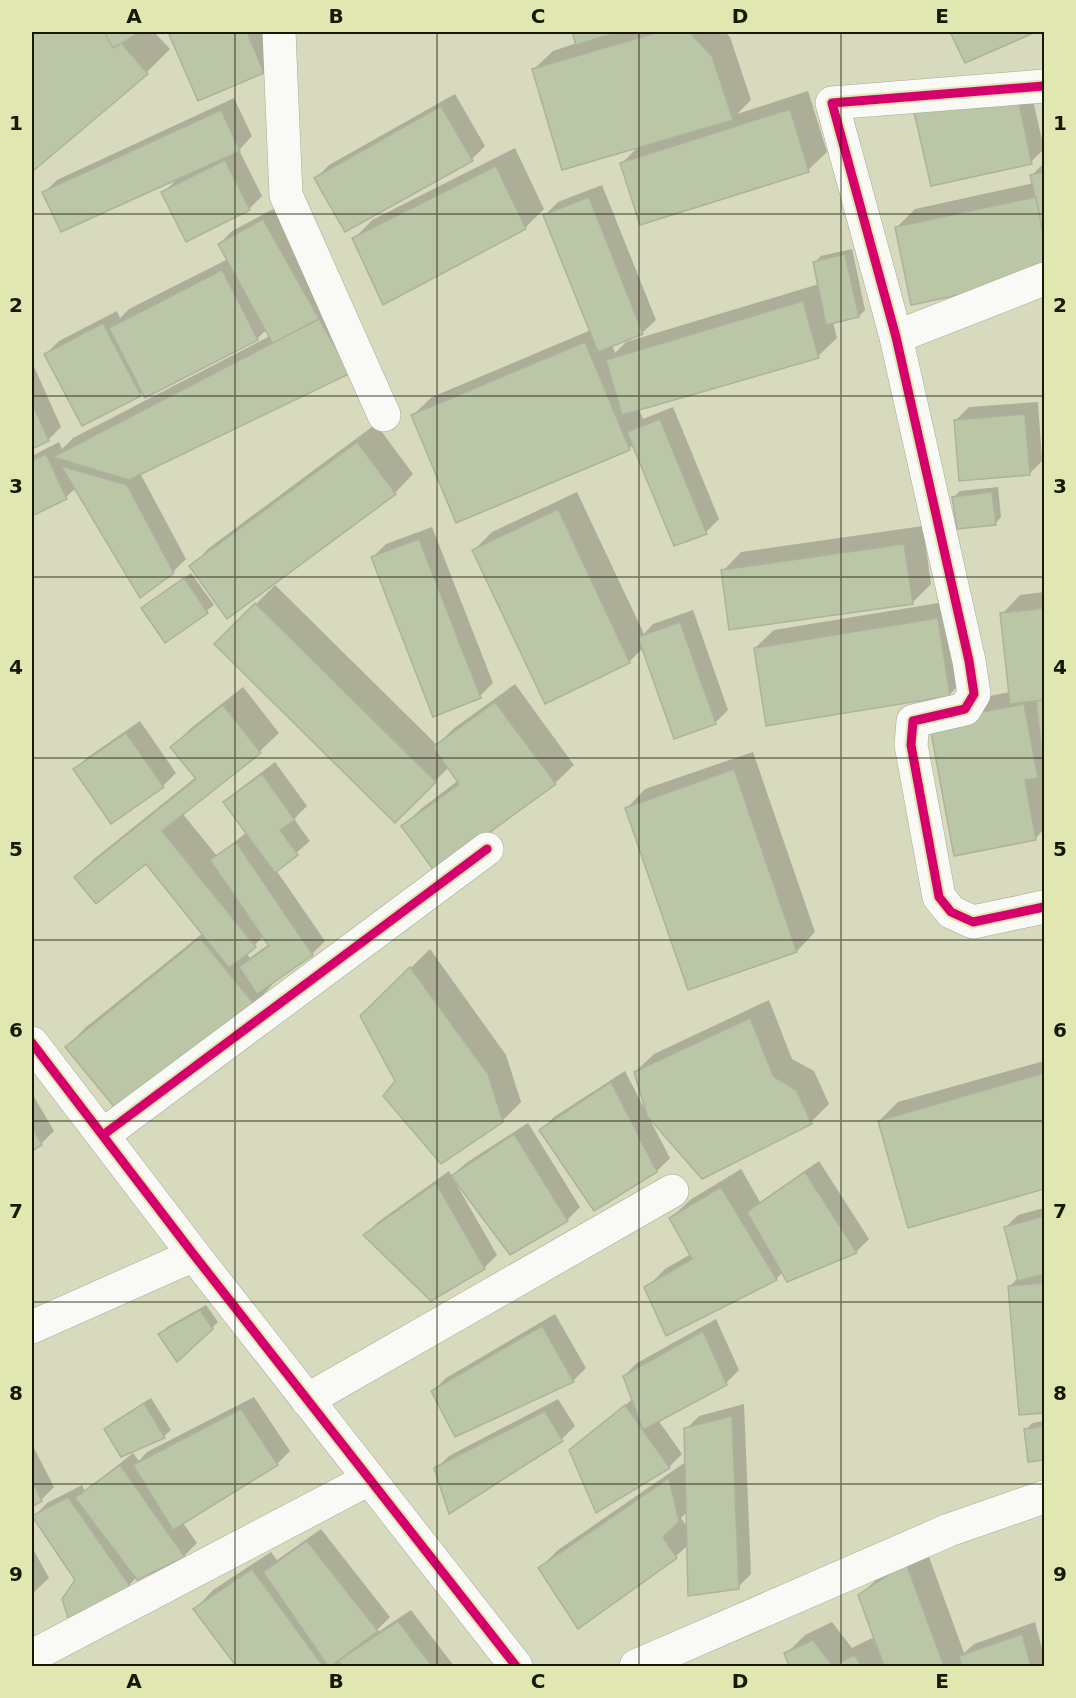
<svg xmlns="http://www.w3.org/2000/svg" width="1076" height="1698" viewBox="0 0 1076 1698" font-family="'DejaVu Sans',sans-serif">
	<rect width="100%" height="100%" fill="#d7dabd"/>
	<g fill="#0003" fill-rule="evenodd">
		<path d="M32,32H154L170,49L147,72L32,170Z"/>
		<path d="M170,32H265L277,59L264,72L199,99Z"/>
		<path d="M573,32H725L730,37L751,100L737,114L808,91L827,152L808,170L622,163L639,146L534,69L553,51L577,43Z"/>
		<path d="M952,32H1033L965,61Z"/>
		<path d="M1028,78L1044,149L1031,162L916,113Z"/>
		<path d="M455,94L485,146L472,159L316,178L329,165Z"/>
		<path d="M234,98L252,136L239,150L262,196L249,209L163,193L178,178L44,193L57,180Z"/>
		<path d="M515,148L544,209L525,228L354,239L372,220Z"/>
		<path d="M1044,163V276L897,227L915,209L1034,183L1032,175Z"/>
		<path d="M602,185L656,320L642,333L612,345L615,353L626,342L819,284L815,262L821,256L852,249L865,310L859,316L833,323L837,338L818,356L639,409L643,419L673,407L719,519L706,532L634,444L629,449L413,415L432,397L591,330L545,215L558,202Z"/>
		<path d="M277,207L369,353L140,473L186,559L173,572L76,488L66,497L32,515V456L59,442L62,449L73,438L270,336L267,329L257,339L143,391L140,395L46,354L59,341L117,311L120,318L129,309L228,259L219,244L232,231Z"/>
		<path d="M32,362L61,427L48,440L32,448Z"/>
		<path d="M1038,402L1042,461L1029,474L956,420L969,407Z"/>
		<path d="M376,424L413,474L395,493L191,567L209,548Z"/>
		<path d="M998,487L1001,517L995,524L954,497L960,491Z"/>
		<path d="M577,492L644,634L653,624L693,610L728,710L715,723L644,647L629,662L473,551L492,532Z"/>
		<path d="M923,526L931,584L912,603L723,571L741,552Z"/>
		<path d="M432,527L493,683L480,696L373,557L386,544Z"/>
		<path d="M191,573L214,605L166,641L143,609Z"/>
		<path d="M275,585L437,745L453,729L515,684L574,765L555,783L403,826L422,808L459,780L449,767L395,821L216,644Z"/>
		<path d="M1044,592V829L1035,839L949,704L1010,692L1002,614L1020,595Z"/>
		<path d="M957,600L968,676L950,694L767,724L755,648L774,630Z"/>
		<path d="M243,687L279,733L260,751L182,813L217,856L247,832L225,802L238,790L275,762L307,806L294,819L310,841L276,870L325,941L312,954L270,983L272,985L254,1004L67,1047L85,1028L203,933L146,862L76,877L94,859L196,777L172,747L190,729ZM264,936L269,944L250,958L246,953Z"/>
		<path d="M140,721L176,773L163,786L75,770L88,757Z"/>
		<path d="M753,752L815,932L797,951L689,988L627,808L645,789Z"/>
		<path d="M430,949L506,1055L521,1102L502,1121L397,1081L362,1016Z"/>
		<path d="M769,1000L792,1059L814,1071L829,1104L811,1122L648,1116L670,1158L657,1171L541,1130L554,1117L625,1071L646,1112L635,1072L654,1054Z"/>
		<path d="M1044,1061V1187L909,1226L879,1121L898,1102Z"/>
		<path d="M33,1095L54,1131L41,1144L32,1150Z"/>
		<path d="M528,1123L580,1207L567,1220L511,1253L460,1186L458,1187L497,1255L484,1268L366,1234L378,1222L449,1171L452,1176L466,1163Z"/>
		<path d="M819,1161L869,1239L856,1252L783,1272L776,1279L646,1288L665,1269L691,1254L671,1218L690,1200L741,1169L760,1202Z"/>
		<path d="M1044,1208V1412L1020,1414L1010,1286L1019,1277L1005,1228L1018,1215Z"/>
		<path d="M206,1305L218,1322L212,1328L160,1334L167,1327Z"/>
		<path d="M555,1314L586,1368L573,1381L433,1391L446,1378Z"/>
		<path d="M716,1319L739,1370L726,1383L658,1420L682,1454L669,1467L571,1451L584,1438L633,1399L624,1376L637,1363Z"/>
		<path d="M254,1397L290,1451L277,1464L183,1523L197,1543L184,1556L137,1577L129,1585L77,1580L34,1516L47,1503L82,1485L85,1491L133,1453L139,1461L147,1452Z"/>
		<path d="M151,1398L171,1430L164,1436L122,1455L106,1429L113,1422Z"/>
		<path d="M558,1399L575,1426L562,1439L436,1469L449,1456Z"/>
		<path d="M744,1404L751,1574L738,1587L689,1544L676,1556L579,1627L540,1568L558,1550L687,1461L686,1429L699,1416ZM688,1511V1528L681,1518Z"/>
		<path d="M1044,1421V1458L1030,1460L1026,1430L1032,1423Z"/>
		<path d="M32,1444L54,1487L41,1500L32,1505Z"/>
		<path d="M321,1529L390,1617L374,1633L375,1634L411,1610L454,1666H238L195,1609L213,1590L271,1552L277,1560Z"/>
		<path d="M925,1546L964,1653L974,1644L1035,1622L1044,1656V1666H790L786,1654L805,1635L832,1622L852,1648L874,1637L860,1595L879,1577Z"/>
		<path d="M32,1547L49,1578L32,1594Z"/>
	</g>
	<g fill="#bac6a6" stroke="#acb29d" stroke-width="1.5">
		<path d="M32,32H112L148,74L32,172Z"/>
		<path d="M104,32H141L113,48Z"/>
		<path d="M168,32H247L264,73L198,101Z"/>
		<path d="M572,32H618L576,45Z"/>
		<path d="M659,32H689L712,56L733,120L562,170L532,69Z"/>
		<path d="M950,32H1036L965,63Z"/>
		<path d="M1016,90L1032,164L931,186L914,112Z"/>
		<path d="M441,106L473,161L345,232L314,178Z"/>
		<path d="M790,109L809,172L640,225L620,163Z"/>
		<path d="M221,110L240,151L61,232L42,192Z"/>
		<path d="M225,160L250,210L186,242L161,192Z"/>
		<path d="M496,166L526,229L383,305L352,238Z"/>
		<path d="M1044,172V236L1030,175Z"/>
		<path d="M589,197L643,334L598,352L543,215Z"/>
		<path d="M1036,197L1044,240V277L911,305L895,227Z"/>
		<path d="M263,219L319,319L273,344L218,244Z"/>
		<path d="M845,254L859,317L826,325L813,262Z"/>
		<path d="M222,270L258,340L145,398L109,328Z"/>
		<path d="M803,301L819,358L622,415L606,360Z"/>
		<path d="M319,319L351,373L129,480L53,457Z"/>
		<path d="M103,323L141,396L82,426L44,354Z"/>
		<path d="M585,342L630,450L456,523L411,415Z"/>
		<path d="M32,403L49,441L32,449Z"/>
		<path d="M1025,414L1030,475L959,481L954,420Z"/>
		<path d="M660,419L707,534L674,546L627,432Z"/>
		<path d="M357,442L396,494L227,619L189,566Z"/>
		<path d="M46,454L67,499L32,516V461Z"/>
		<path d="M61,466L127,485L174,573L140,598Z"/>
		<path d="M992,492L996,525L957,529L952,497Z"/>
		<path d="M558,509L630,663L545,704L472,550Z"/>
		<path d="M419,539L481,698L433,717L371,557Z"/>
		<path d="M904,544L913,604L729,630L721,570Z"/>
		<path d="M184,578L208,613L165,643L141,608Z"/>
		<path d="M255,603L436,782L395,823L214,644Z"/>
		<path d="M1044,608V700L1010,704L1000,613Z"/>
		<path d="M938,618L950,696L766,726L754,648Z"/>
		<path d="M680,622L716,724L674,739L638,637Z"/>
		<path d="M1044,700V769L1036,701Z"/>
		<path d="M495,702L556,784L435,872L401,826L459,784L433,747Z"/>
		<path d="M1024,704L1038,778L1025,780L1036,840L954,856L929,722Z"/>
		<path d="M223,705L261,753L162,831L256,947L229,968L146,864L96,904L74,877L196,779L170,747Z"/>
		<path d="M126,733L164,787L111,824L73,769Z"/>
		<path d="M734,769L797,952L688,990L625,808Z"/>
		<path d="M262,774L295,820L280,830L298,855L275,873L223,802Z"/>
		<path d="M236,842L313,955L257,994L239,967L269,946L210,860Z"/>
		<path d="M200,938L255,1005L120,1114L65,1047Z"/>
		<path d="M410,967L488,1074L503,1122L441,1164L383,1096L395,1081L360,1016Z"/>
		<path d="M750,1018L774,1077L796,1090L812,1124L702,1179L647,1116L634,1072Z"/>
		<path d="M1044,1073V1189L908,1228L878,1121Z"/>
		<path d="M611,1082L657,1172L594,1211L539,1130Z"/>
		<path d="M32,1127L42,1145L32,1151Z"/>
		<path d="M514,1134L568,1221L510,1255L451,1176Z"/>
		<path d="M805,1172L857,1253L787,1282L747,1212Z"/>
		<path d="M436,1183L485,1269L431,1301L363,1235Z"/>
		<path d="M721,1187L777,1280L666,1336L644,1287L692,1259L669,1218Z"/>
		<path d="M1044,1216V1274L1018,1281L1004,1227Z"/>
		<path d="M1044,1283V1413L1019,1415L1008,1286Z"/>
		<path d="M200,1310L213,1329L177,1362L158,1334Z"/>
		<path d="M542,1326L574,1382L455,1437L431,1391Z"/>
		<path d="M703,1331L727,1385L643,1430L623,1376Z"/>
		<path d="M144,1403L165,1438L121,1457L104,1429Z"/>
		<path d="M625,1405L670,1468L596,1513L569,1450Z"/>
		<path d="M241,1409L278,1465L173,1530L133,1465Z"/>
		<path d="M545,1411L563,1441L449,1514L434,1468Z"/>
		<path d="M732,1416L739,1589L688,1596L684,1428Z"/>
		<path d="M1044,1426V1460L1028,1462L1024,1429Z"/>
		<path d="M120,1465L185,1557L137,1580L75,1498Z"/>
		<path d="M669,1478L679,1522L663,1537L677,1558L578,1629L538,1568Z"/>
		<path d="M32,1481L42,1501L32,1507Z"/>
		<path d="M68,1497L130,1586L71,1627L62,1599L75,1580L32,1516Z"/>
		<path d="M307,1541L378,1631L331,1666H328L263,1572Z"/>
		<path d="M906,1563L944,1666H884L858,1595Z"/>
		<path d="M252,1569L323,1666H236L193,1609Z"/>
		<path d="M398,1621L432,1666H343L338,1661Z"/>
		<path d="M1022,1634L1031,1666H962L959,1656Z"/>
		<path d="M813,1640L833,1666L854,1655L862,1666H789L784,1653Z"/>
	</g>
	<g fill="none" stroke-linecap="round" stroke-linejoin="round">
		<g stroke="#a7a993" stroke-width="34">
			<g id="minor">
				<path d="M279,32L286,195L384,415"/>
				<path d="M1044,86L832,103L896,337L969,661L974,694L965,709L913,721L911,745L939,897L951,912L973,922L1044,907"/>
				<path d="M896,337L1044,279"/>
				<path d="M32,1043L194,1255L516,1666"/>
				<path d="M103,1135L487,849"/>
				<path d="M32,1327L194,1255"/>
				<path d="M307,1400L672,1191"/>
				<path d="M32,1656L369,1479"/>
				<path d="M636,1666L949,1530L1044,1497"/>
			</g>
		</g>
		<use href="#minor" stroke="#f9f9f5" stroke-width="33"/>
		<g stroke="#e0e7b0" stroke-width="13">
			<g id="cycleway">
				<path d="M1044,86L832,103L896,337L969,661L974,694L965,709L913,721L911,745L939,897L951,912L973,922L1044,907"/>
				<path d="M32,1043L194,1255L516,1666"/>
				<path d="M103,1135L487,849"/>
			</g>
		</g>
		<use href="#cycleway" stroke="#d6006c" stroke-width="9"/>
	</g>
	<path fill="none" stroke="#171905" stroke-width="1.5" stroke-opacity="0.55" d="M235,32V1666M437,32V1666M639,32V1666M841,32V1666M32,214H1044M32,396H1044M32,577H1044M32,758H1044M32,940H1044M32,1121H1044M32,1302H1044M32,1484H1044"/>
	<rect width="1076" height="1698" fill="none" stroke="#e0e7b0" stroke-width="66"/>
	<rect x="33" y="33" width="1010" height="1632" fill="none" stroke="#171905" stroke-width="2"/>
	<g font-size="20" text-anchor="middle" font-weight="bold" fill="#171905">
		<text x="134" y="23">A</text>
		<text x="336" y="23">B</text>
		<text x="538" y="23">C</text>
		<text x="740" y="23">D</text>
		<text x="942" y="23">E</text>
		<text x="16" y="130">1</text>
		<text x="1060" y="130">1</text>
		<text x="16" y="312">2</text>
		<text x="1060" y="312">2</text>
		<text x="16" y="493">3</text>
		<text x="1060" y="493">3</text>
		<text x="16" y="674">4</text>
		<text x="1060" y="674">4</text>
		<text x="16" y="856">5</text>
		<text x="1060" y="856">5</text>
		<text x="16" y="1037">6</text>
		<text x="1060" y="1037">6</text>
		<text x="16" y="1218">7</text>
		<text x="1060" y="1218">7</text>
		<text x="16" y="1400">8</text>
		<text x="1060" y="1400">8</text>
		<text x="16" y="1581">9</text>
		<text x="1060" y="1581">9</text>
		<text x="134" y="1688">A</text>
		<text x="336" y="1688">B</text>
		<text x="538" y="1688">C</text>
		<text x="740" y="1688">D</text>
		<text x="942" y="1688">E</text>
	</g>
</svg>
